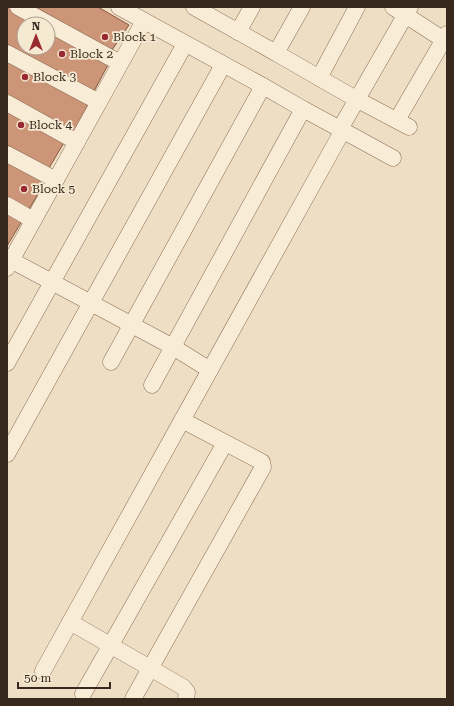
<svg xmlns="http://www.w3.org/2000/svg" width="454" height="706" viewBox="0 0 454 706" font-family="'Roboto Serif',serif">
	<rect width="100%" height="100%" fill="#eedec3"/>
	<g fill="#cd9578" stroke="#88563f">
		<path d="M7,7H9L41,24H24V48H48V28L110,61L93,93L7,44Z"/>
		<path d="M35,7H98L129,25L112,50Z"/>
		<path d="M7,58L90,101L73,133L7,96Z"/>
		<path d="M7,109L65,141L49,168L7,145Z"/>
		<path d="M7,161L46,181L29,209L7,197Z"/>
		<path d="M7,213L22,221L7,246Z"/>
	</g>
	<g fill="none" stroke-linecap="round" stroke-linejoin="round">
		<g stroke="#896f59" stroke-width="17">
			<g id="minor">
				<path d="M18,7L120,63"/>
				<path d="M119,7L263,86L303,109L340,129L410,7"/>
				<path d="M194,7L276,53L302,7"/>
				<path d="M393,7L444,40"/>
				<path d="M238,32L252,7"/>
				<path d="M7,53L99,102"/>
				<path d="M276,53L356,99L409,127"/>
				<path d="M319,78L357,7"/>
				<path d="M7,103L77,142"/>
				<path d="M397,120L447,34"/>
				<path d="M340,129L393,158"/>
				<path d="M7,154L56,180"/>
				<path d="M7,205L33,220"/>
				<path d="M7,258L173,347L210,370"/>
				<path d="M7,268L144,21"/>
				<path d="M111,362L263,86"/>
				<path d="M7,363L185,44"/>
				<path d="M152,385L303,109"/>
				<path d="M7,454L223,65"/>
				<path d="M70,622L183,687L187,692L186,699"/>
				<path d="M43,671L343,130"/>
				<path d="M83,694L225,443"/>
				<path d="M133,699L263,467L262,462L182,420"/>
			</g>
		</g>
		<use href="#minor" stroke="#f9ecd6" stroke-width="16"/>
	</g>
	<g fill="#982932" stroke="#f6e9d2" stroke-width="1.5">
		<circle cx="105" cy="37" r="4"/>
		<circle cx="62" cy="54" r="4"/>
		<circle cx="25" cy="77" r="4"/>
		<circle cx="21" cy="125" r="4"/>
		<circle cx="24" cy="189" r="4"/>
	</g>
	<g text-anchor="middle" stroke-width="3.5" stroke-linejoin="round" paint-order="stroke">
		<g font-size="12" fill="#38291e" stroke="#f6e9d2" text-anchor="start">
			<text x="113" y="41">Block 1</text>
			<text x="70" y="58">Block 2</text>
			<text x="33" y="81">Block 3</text>
			<text x="29" y="129">Block 4</text>
			<text x="32" y="193">Block 5</text>
		</g>
	</g>
	<rect width="454" height="706" fill="none" stroke="#38291e" stroke-width="16"/>
	<g transform="translate(36 36)"><circle r="19" fill="#f6e9d2" stroke="#aa9c8a"/>
	<path d="M0-3L7 15L0 10L-7 15Z" fill="#982932"/>
	<text y="-6" font-size="11" font-weight="bold" text-anchor="middle" fill="#38291e">N</text>
	</g>
	<path d="M18 682v6h92v-6" fill="none" stroke="#38291e" stroke-width="2"/>
	<text x="24" y="682" font-size="12" fill="#38291e" stroke="#f6e9d2" stroke-width="3" paint-order="stroke">50 m</text>
</svg>
